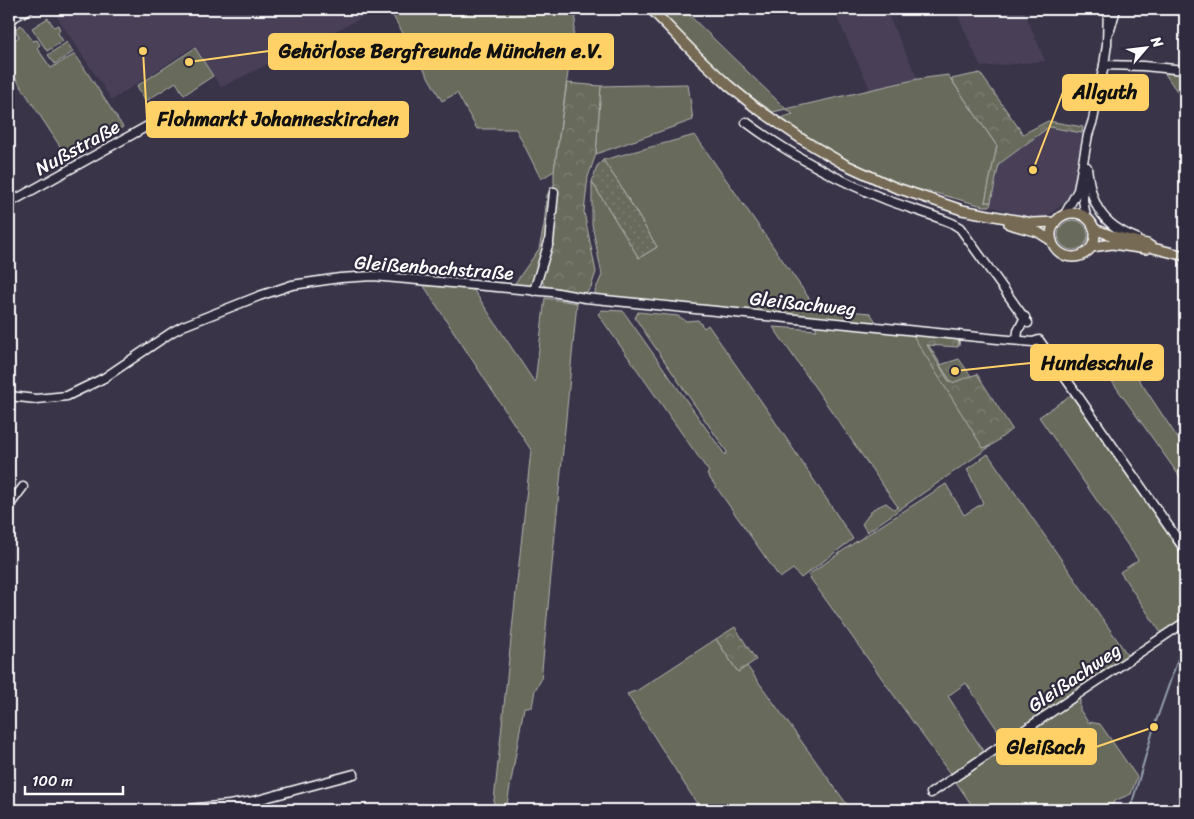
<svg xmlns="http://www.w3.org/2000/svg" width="1194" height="819" viewBox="0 0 1194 819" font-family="Sriracha,sans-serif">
	<defs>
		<pattern id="forest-crowns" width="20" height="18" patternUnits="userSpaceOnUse" patternTransform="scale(1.25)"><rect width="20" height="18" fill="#676a5c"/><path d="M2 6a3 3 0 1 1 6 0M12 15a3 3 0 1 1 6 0" fill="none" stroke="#7e8074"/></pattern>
		<pattern id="park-tufts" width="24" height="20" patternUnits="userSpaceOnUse" patternTransform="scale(1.25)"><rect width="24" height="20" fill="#676a5c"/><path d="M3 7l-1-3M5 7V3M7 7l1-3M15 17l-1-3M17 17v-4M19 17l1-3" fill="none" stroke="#7e8074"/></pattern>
		<pattern id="garden-dots" width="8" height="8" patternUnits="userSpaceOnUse" patternTransform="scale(1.25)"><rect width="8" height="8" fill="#676a5c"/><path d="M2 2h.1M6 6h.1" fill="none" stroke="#7e8074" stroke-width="1.8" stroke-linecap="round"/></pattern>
	</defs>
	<rect width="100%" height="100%" fill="#3a3449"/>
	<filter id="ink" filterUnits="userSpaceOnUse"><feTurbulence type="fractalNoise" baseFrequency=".02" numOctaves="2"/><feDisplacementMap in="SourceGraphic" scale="10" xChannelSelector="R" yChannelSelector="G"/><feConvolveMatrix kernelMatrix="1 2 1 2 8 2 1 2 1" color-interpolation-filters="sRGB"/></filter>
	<g filter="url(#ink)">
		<g fill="#484158">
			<path d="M52,9H380L221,87L194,46L112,100Z"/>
			<path d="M833,9H885L918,79L871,91Z"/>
			<path d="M955,9H1023L1045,61L981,67Z"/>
			<path d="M1049,127L1082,133L1077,180L1074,192L1069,199L1045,218L1035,219L990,206L999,165Z"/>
		</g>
		<g fill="#676a5c" stroke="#b3b4ae">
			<path d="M389,9H577L554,171L541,179L516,129H477L457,93L442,101Z"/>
			<path d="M656,9H683L786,109L918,79L948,75L997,146L985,202H991L990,206H983C965,201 946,196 928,191C923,190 917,190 912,189C864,175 821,147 781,118L793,114L786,109L773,112L731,82Z"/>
			<path d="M48,18L54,27L58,25L60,30L58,33L63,41L47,51L32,28Z"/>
			<path d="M21,25L33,41L37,40L40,45L37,48L51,68L75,54L123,127L76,157L73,153L67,157L9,68V38L12,42L19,37L15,29Z"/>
			<path d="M67,42L73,52L55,64L48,55Z"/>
			<path d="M195,48L213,76L184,95L176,82L146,101L137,86Z"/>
			<path d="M1163,71L1185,74V103Z"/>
			<path d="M688,84L693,120L596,154L601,86Z"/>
			<path d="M695,135L816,308L870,313L877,323L596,295L595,291L602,275L592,224V182L639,258L657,247L618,182L603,160Z"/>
			<circle cx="1073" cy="235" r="15"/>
			<path d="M422,283L471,286L535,383L545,298L577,303L541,680L535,690L532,707H524L506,810H493L531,450Z"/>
			<path d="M602,310L623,311L725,455L727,452L635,318L638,312L678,316L686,321L698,320L704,328L708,325L768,411L853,539L801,578L793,569L780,578L707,474L709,472L598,314Z"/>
			<path d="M813,322L960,338L959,346L928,344L991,446L867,532L862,524L873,509L886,503L894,509L898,507L773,327L817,330Z"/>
			<path d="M1132,369L1185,449V484L1106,373Z"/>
			<path d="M1071,395L1185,559V617L1161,633L1120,572L1138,560L1039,417Z"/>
			<path d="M988,454L1129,657L1005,741L966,683L948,696L985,754L953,774L948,771L808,575L854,543L946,484L964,515L983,503L967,469Z"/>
			<path d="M716,639L738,672L747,666L851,810H701L627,694L638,690Z"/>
			<path d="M1080,694V710L1088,722L1100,724L1137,777L1131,794L1114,801L1111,810H975L956,782L957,779Z"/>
		</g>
		<g fill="url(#forest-crowns)" stroke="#b3b4ae">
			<path d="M980,73L1023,134L1048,121L1083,127L1082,133L1049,127L999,164L991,202H985L997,146L951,79Z"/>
			<path d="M567,83L601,86L596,154L588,177L584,212L596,272L591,287L587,292L575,294L545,289L542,279H536L533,288L513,286L539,249L544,225L547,195L554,185V171Z"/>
			<path d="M912,334L959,339L958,347L927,345L950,383L977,374L1012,429L991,446L983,448Z"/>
			<path d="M735,627L756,660L738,672L716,639Z"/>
		</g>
		<path fill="url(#park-tufts)" stroke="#b3b4ae" d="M959,359L971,376L952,383L940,365Z"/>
		<path fill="url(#garden-dots)" stroke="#b3b4ae" d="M603,160L618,182L657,247L639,258L592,182L597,166Z"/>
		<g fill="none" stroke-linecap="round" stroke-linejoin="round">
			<path stroke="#93a0ad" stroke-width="2" d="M1130,810L1154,727L1185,639"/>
			<g stroke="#fff" stroke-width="11">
				<g id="minor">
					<path d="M9,20L29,9"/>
					<path d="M1110,30L1116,9"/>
					<path d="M1104,65L1143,66L1185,70"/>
					<path d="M746,122C789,154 837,180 887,200C908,208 930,214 952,223L960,228L1028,323"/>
					<path d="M1087,167C1091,203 1100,224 1136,238"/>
					<path d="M1084,181L1083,200L1086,217"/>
					<path d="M9,203L162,118"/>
					<path d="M1065,214L1078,190L1088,135L1093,120L1104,65L1107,44L1108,9"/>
					<path d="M534,291L549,242L554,192"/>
					<path d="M1017,340L1018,331L1025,317"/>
					<path d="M9,396L36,399L67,396L104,378L172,332L183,326L259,296L292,285L340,278L373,276L552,292L585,298L998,339L1033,342L1039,340L1185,550"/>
					<path d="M9,506L23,487"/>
					<path d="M931,793L1185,622"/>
					<path d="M177,810L229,805L254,801L354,774"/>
				</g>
			</g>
			<g stroke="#fff" stroke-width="12">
				<g id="major">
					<path d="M651,9L695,54L728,85L755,107L803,140L844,164L894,187L962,210L1032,223L1055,222"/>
					<circle cx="1073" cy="235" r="22"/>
					<path d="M1009,224L1038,232L1052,241"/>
					<path d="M1094,229L1113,236L1147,244L1153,248L1185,256"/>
					<path d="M1092,247L1112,244L1146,249"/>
				</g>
			</g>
			<use href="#minor" stroke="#2f2a3d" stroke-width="8"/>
			<use href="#major" stroke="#766a54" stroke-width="9"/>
		</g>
	</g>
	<g text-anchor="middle" stroke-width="4.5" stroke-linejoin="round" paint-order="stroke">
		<g font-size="19" fill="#fff" stroke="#2f2a3d">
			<text transform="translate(77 147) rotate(-29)" y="7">Nußstraße</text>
			<text transform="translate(434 267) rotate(4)" y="7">Gleißenbachstraße</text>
			<text transform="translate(803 303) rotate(6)" y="7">Gleißachweg</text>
			<text transform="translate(1074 677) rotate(-34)" y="7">Gleißachweg</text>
		</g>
	</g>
	<path fill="none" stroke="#ffd166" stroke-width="2" d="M189 62L269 51M1033 170L1063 92M143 51L147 119M955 371L1031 363M1154 727L1096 747"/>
	<g fill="#ffd166" stroke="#2f2a3d" stroke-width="2">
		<circle cx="189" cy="62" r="5"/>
		<circle cx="1033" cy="170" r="5"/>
		<circle cx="143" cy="51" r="5"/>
		<circle cx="955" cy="371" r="5"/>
		<circle cx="1154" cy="727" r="5"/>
	</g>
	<g fill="#ffd166" stroke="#ffd166" stroke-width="2">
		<rect x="269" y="34" width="344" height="35" rx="5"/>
		<rect x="1063" y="75" width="85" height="35" rx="5"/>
		<rect x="147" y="102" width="261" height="35" rx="5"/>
		<rect x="1031" y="345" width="132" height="35" rx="5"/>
		<rect x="997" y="729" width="99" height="35" rx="5"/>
	</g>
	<g font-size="20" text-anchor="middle" font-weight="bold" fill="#111">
		<text x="441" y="58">Gehörlose Bergfreunde München e.V.</text>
		<text x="1105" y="99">Allguth</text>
		<text x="278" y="126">Flohmarkt Johanneskirchen</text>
		<text x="1097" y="370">Hundeschule</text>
		<text x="1046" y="754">Gleißach</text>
	</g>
	<rect width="1194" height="819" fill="none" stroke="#2f2a3d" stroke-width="30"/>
	<rect x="15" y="15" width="1164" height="789" fill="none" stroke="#fff" stroke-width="2" filter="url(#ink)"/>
	<g transform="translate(1146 48) rotate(62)" stroke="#2f2a3d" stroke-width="4" paint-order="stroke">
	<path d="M0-4L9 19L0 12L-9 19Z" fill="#ffffff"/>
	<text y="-8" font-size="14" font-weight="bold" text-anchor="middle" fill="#ffffff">N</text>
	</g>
	<path d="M25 786v8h98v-8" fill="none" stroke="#ffffff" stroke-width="2.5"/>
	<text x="32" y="786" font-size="15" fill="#ffffff" stroke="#2f2a3d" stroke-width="4" paint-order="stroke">100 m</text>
</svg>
